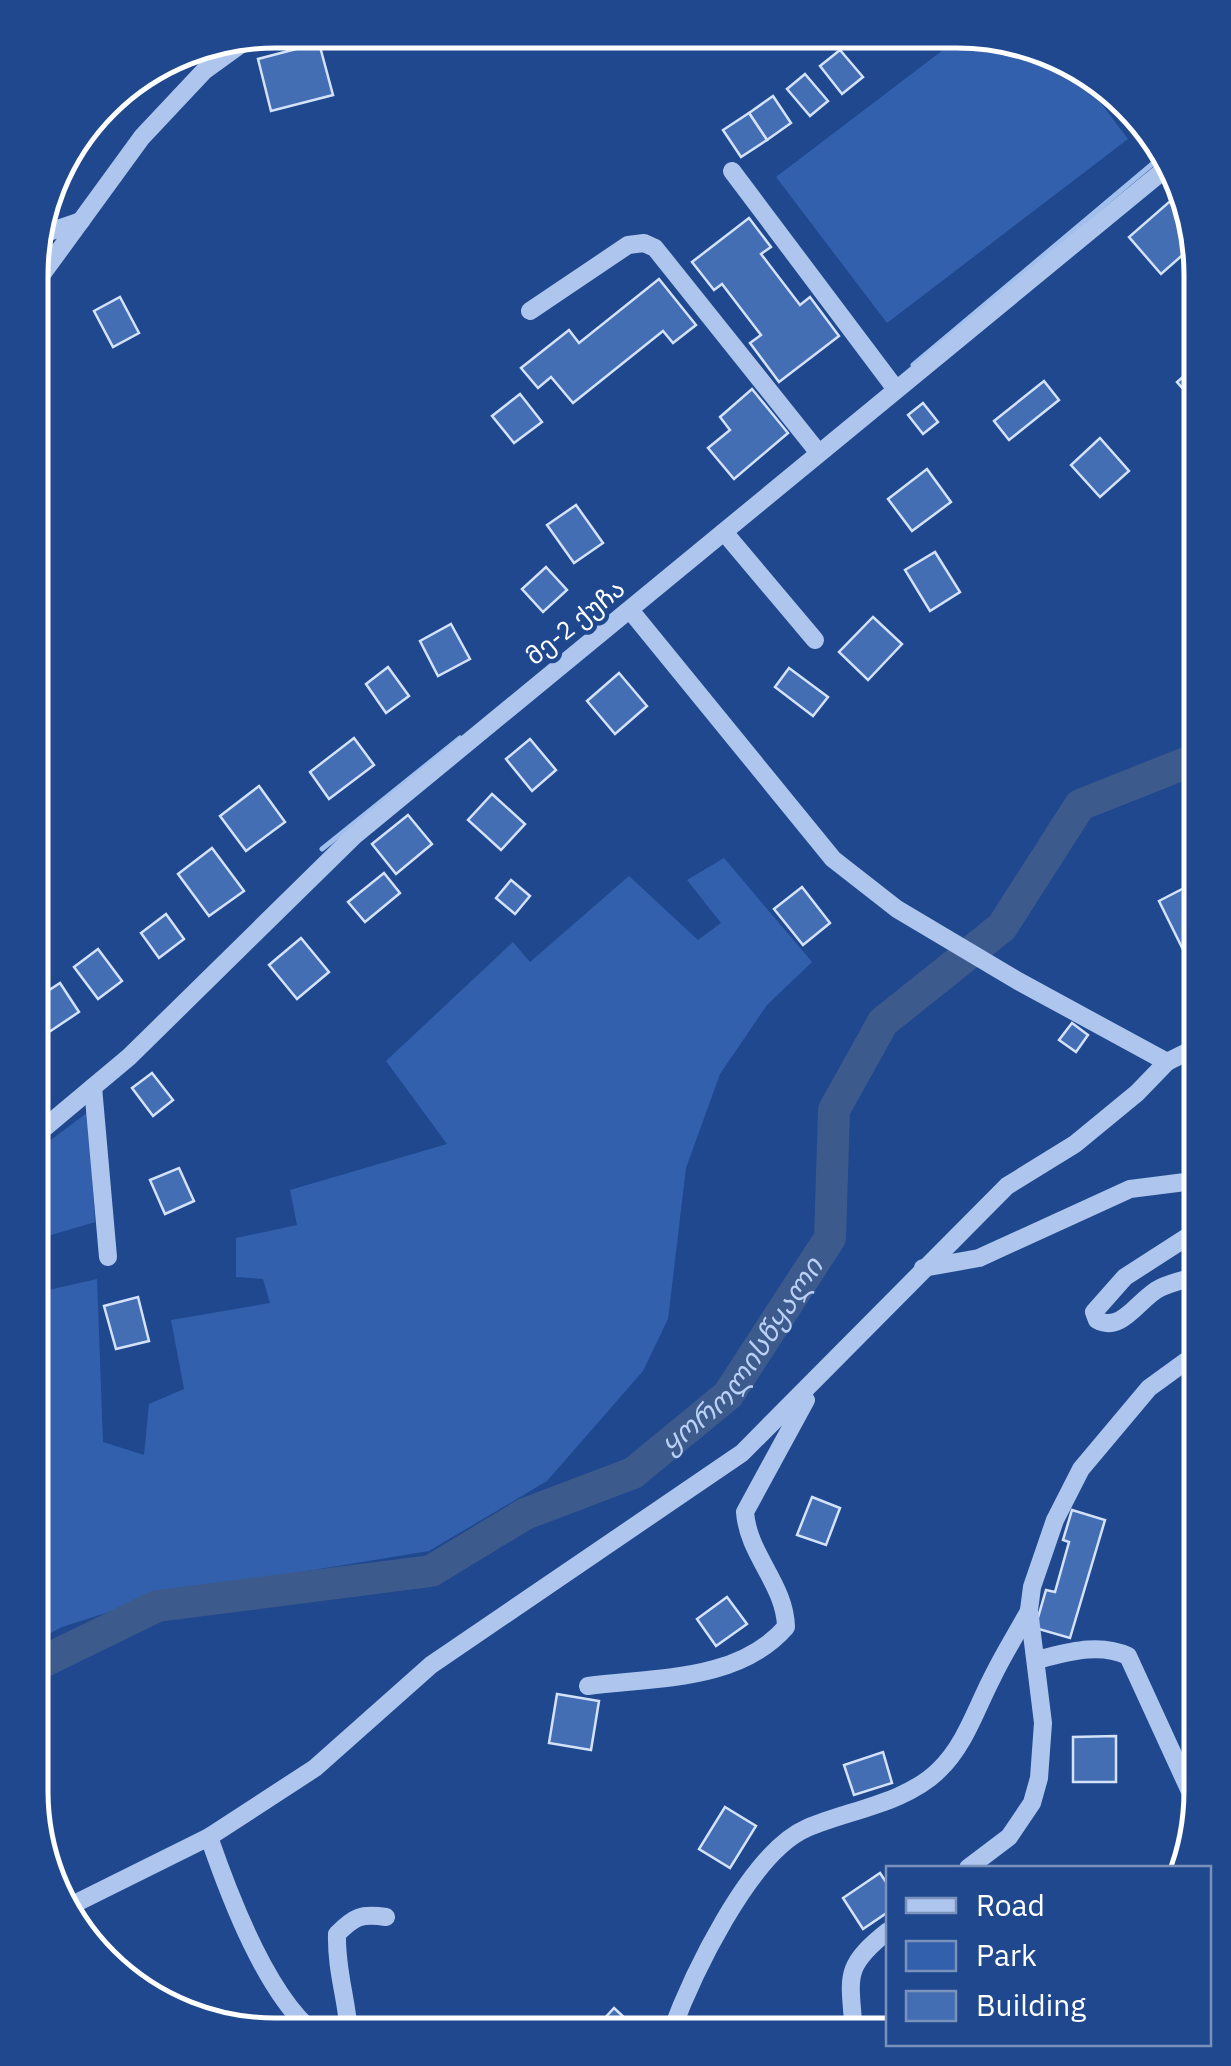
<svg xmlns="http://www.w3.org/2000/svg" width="1231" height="2066" viewBox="0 0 1231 2066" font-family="'IBM Plex Sans','Noto Sans Georgian',sans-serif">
	<rect width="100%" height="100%" fill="#1f488e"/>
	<g fill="#3360ac">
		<path d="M964,34L1003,35L1073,66L1128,139L887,323L776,177Z"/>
		<path d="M724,858L812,962L767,1005L720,1074L686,1168L668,1319L643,1371L547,1481L429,1551L162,1595L62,1627L30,1644L31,1294L97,1279L103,1442L144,1455L149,1404L184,1389L171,1320L270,1303L263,1279L236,1277V1238L297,1225L290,1190L447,1144L386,1061L513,942L530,962L629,876L698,940L721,923L687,880Z"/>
		<path d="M88,1112L95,1222L31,1241V1155Z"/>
	</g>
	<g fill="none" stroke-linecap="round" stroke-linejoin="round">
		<g stroke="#a2c0ee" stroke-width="5">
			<path d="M913,365L1163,155"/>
			<path d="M322,849L460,738"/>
		</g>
		<path stroke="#3d5a8d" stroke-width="32" id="s1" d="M30,1668L157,1606L431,1571L525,1514L633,1473L728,1395L830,1238L834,1110L883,1022L1002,927L1080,805L1201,757"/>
	</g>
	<g fill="#446eb4" stroke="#d4e2f9" stroke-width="2.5">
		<path d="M319,43L333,95L271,111L258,59Z"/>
		<path d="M840,50L863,77L842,94L820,66Z"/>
		<path d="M805,74L828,101L810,116L787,89Z"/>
		<path d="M773,96L791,123L767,140L749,113Z"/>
		<path d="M749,113L767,140L741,157L723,130Z"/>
		<path d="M1184,189L1195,244L1161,274L1129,237Z"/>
		<path d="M749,218L771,247L761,254L800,305L810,297L839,336L779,382L750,343L761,335L722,284L714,290L692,262Z"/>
		<path d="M659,279L696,325L673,343L663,331L573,403L551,377L538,388L521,368L569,330L579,343Z"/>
		<path d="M120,297L139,333L113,347L94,311Z"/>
		<path d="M1201,361V407L1200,408L1177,382Z"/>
		<path d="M1044,381L1059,400L1009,440L994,421Z"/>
		<path d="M752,389L788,433L734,479L708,448L730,430L720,417Z"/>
		<path d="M520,394L542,422L514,443L492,416Z"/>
		<path d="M923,403L938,422L923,434L908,415Z"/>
		<path d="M1100,438L1129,471L1100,497L1071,465Z"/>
		<path d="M927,469L951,502L912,531L888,499Z"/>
		<path d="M576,505L603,543L574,563L547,525Z"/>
		<path d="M935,552L960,592L930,611L905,570Z"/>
		<path d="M546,567L567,590L543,612L522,589Z"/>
		<path d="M873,617L902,644L868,680L839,652Z"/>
		<path d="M451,624L470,659L438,676L420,641Z"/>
		<path d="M388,667L409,696L386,713L366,684Z"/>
		<path d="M789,668L828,697L813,716L775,687Z"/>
		<path d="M619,673L647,706L615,734L587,701Z"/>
		<path d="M354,738L374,765L329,799L310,772Z"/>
		<path d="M530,739L556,770L532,791L506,759Z"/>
		<path d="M259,786L285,822L246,851L220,816Z"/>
		<path d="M492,794L525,824L501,850L468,820Z"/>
		<path d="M408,815L432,844L396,874L372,844Z"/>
		<path d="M212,848L244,891L209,916L178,874Z"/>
		<path d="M384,873L400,893L365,922L348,902Z"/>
		<path d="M511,880L530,896L515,914L496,898Z"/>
		<path d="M1194,883L1201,897V986L1159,901Z"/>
		<path d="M802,887L830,923L803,945L774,909Z"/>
		<path d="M166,914L184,939L159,958L141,933Z"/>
		<path d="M301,938L329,972L297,999L269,965Z"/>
		<path d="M98,949L122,981L98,999L74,967Z"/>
		<path d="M60,983L79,1012L49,1032L31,1002Z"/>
		<path d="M1072,1023L1088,1035L1076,1052L1059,1040Z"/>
		<path d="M152,1073L173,1100L153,1116L132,1088Z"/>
		<path d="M179,1168L194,1201L165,1214L150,1180Z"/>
		<path d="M138,1297L149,1341L116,1349L104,1306Z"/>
		<path d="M812,1497L840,1508L826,1545L797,1535Z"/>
		<path d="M1072,1510L1105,1520L1070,1638L1035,1628L1046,1590L1055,1592L1069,1542L1063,1540Z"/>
		<path d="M727,1597L747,1624L716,1646L697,1619Z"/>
		<path d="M557,1694L599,1701L591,1750L549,1743Z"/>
		<path d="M1116,1736V1782H1073V1737Z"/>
		<path d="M883,1752L892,1783L854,1795L844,1765Z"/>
		<path d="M725,1807L756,1826L730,1868L699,1849Z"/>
		<path d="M880,1873L888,1885V1912L863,1929L843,1898Z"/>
		<path d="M614,2008L642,2034L641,2035H599L594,2030Z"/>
	</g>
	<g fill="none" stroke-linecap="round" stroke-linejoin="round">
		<g stroke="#aec6ed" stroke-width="18">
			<path d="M255,35L279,30"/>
			<path d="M166,58L226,40"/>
			<path d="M732,171L895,388"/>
			<path d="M34,237L81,221"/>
			<path d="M32,288L142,137L204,71L255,34"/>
			<path d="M530,311L628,245L644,243L655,248L818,452"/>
			<path d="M724,532L815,640"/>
			<path d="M630,610L833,859L897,909L1018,981L1167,1062L1201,1045"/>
			<path d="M93,1087L108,1257"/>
			<path d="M31,1139L129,1057L354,836L1170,165"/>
			<path d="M923,1268L979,1258L1130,1189L1201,1180"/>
			<path d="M1201,1275C1188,1279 1172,1282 1160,1288C1139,1298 1122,1334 1097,1320L1094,1312L1125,1277L1201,1228"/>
			<path d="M1036,1660C1066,1653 1098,1642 1128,1656L1199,1811"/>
			<path d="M588,1686C655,1677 738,1682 786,1627C785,1584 748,1555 745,1512L806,1400"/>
			<path d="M209,1837C229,1895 267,1997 316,2034"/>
			<path d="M968,1868L1009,1837L1032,1803L1039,1778L1043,1723L1029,1610L1032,1587L1055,1520L1081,1469L1149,1388L1189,1359L1197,1358L1201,1362"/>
			<path d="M66,1908L209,1837L315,1768L431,1665L742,1453L1007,1186L1075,1144L1137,1093L1167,1062"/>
			<path d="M349,2034C347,1999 336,1971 337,1934C354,1917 361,1913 386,1917"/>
			<path d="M670,2035C691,1978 749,1853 807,1828C849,1810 906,1803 939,1770C965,1745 976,1709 992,1678C1003,1655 1017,1633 1029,1611"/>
			<path d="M854,2036C851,1978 840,1969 888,1931"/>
			<path d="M883,2036L888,2032"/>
		</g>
	</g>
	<g text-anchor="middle" stroke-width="9" stroke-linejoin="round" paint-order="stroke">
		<g font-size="25" fill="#fff" stroke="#1f488e">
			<text transform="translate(575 622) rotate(-39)" y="9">მე-2 ქუჩა</text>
		</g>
		<g font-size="28" font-style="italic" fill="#bad0f4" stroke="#1f488e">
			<text dy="10" stroke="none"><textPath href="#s1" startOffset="805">ყოროლისწყალი</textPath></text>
		</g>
	</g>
	<path d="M0 0H1231V2066H0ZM275 48H957A227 227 0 0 1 1184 275V1791A227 227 0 0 1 957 2018H275A227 227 0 0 1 48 1791V275A227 227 0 0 1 275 48Z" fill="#1f488e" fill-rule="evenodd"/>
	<path fill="none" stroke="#fff" stroke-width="5" d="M275 48H957A227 227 0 0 1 1184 275V1791A227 227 0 0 1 957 2018H275A227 227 0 0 1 48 1791V275A227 227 0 0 1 275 48Z"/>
	<rect x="886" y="1866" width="325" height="180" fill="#1f488e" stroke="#7991bb" stroke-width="2.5"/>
	<rect x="906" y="1898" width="50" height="15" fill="#aec6ed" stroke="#7991bb" stroke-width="2.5"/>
	<text x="976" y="1916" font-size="30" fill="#ffffff">Road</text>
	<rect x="906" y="1941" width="50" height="30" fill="#3360ac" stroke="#7991bb" stroke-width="2.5"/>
	<text x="976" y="1966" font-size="30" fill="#ffffff">Park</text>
	<rect x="906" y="1991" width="50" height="30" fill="#446eb4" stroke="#7991bb" stroke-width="2.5"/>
	<text x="976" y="2016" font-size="30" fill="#ffffff">Building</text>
</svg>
